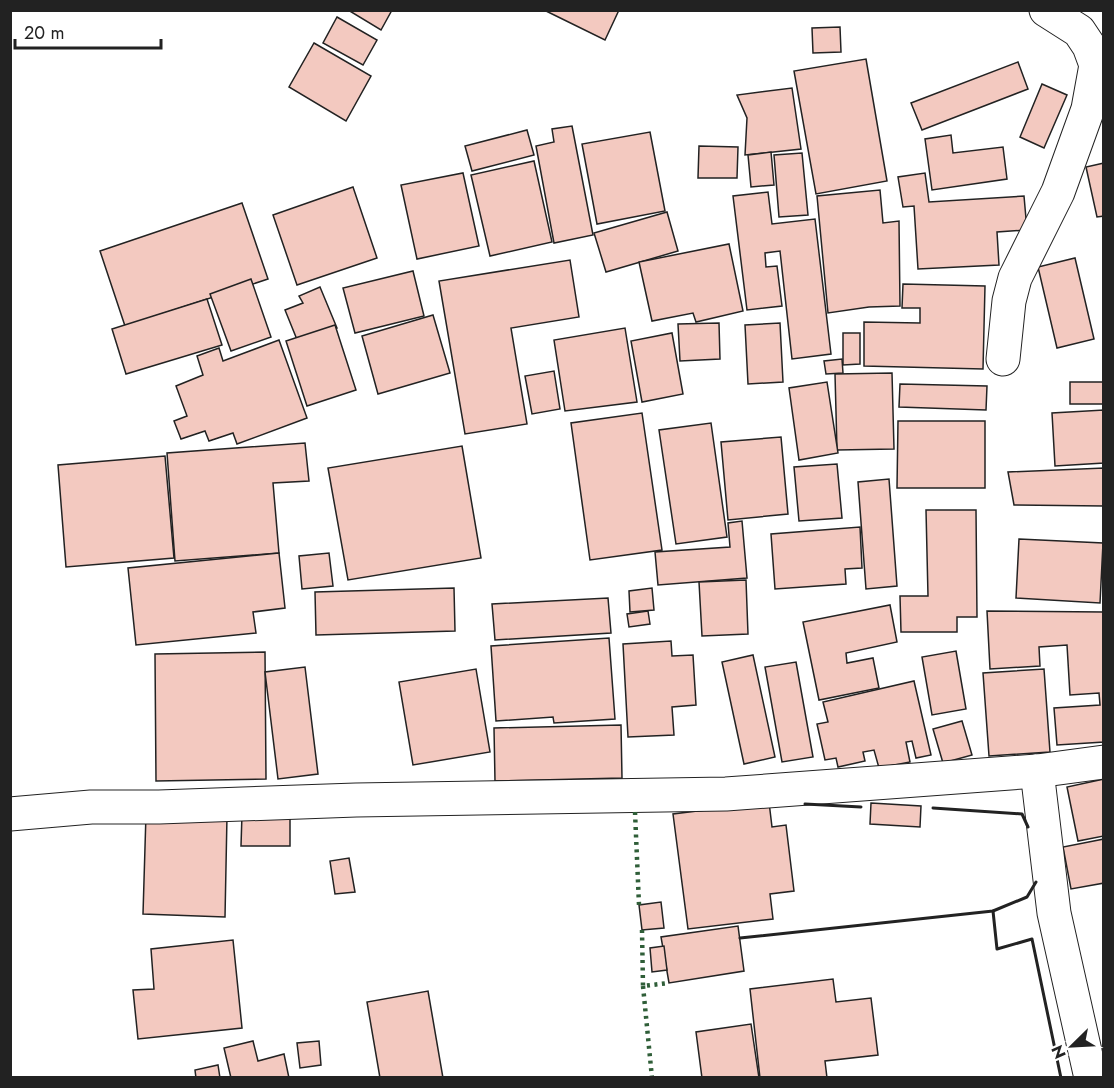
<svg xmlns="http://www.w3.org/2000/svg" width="1114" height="1088" viewBox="0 0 1114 1088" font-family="Jost,sans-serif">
	<rect width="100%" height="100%" fill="#fff"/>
	<g fill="#f3c9c0" stroke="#222" stroke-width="1.5">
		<path d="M348,10H392L381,30Z"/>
		<path d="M544,10H619L605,40Z"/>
		<path d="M337,17L377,40L363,65L323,43Z"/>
		<path d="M840,27L841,52L813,53L812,28Z"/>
		<path d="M314,43L371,76L346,121L289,87Z"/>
		<path d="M866,59L887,181L816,194L794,71Z"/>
		<path d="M1018,62L1028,89L922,130L911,103Z"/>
		<path d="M1042,84L1067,95L1044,148L1020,137Z"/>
		<path d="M792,88L801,149L745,155L747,118L737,95Z"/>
		<path d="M572,126L593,235L554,243L536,146L554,142L552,129Z"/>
		<path d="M527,130L534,155L472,171L465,146Z"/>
		<path d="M650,132L665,211L597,224L582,144Z"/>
		<path d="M951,135L953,153L1003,147L1007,179L932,190L925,139Z"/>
		<path d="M699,146L738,147L737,178H698Z"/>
		<path d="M771,152L774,185L751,187L748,155Z"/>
		<path d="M802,153L808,215L779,217L774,155Z"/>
		<path d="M534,161L552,242L490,256L471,175Z"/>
		<path d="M1104,163V216L1097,217L1086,167Z"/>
		<path d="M463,173L479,246L417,259L401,185Z"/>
		<path d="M925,173L929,202L1024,196L1027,230L997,232L999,265L918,269L914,206L903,207L898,177Z"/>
		<path d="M353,187L377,258L297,285L273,215Z"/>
		<path d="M880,190L883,223L899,221L900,306L869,307L828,313L817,196Z"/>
		<path d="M768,192L772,224L815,219L831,354L792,359L780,251L765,253L766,267L777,266L782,306L747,310L733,196Z"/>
		<path d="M242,203L268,279L125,326L100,251Z"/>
		<path d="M667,212L678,251L606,272L594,233Z"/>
		<path d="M729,244L743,311L696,322L693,313L652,321L639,262Z"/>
		<path d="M1075,258L1094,339L1057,348L1038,267Z"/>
		<path d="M570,260L579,317L511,328L527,424L465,434L439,281Z"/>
		<path d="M413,271L424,316L355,333L343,288Z"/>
		<path d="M251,279L271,337L231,351L210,294Z"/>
		<path d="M903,284L985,286L983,369L864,366V322L920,323V308H902Z"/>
		<path d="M320,287L337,328L298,342L285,310L303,303L299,296Z"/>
		<path d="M207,299L222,345L126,374L112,329Z"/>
		<path d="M433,315L450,373L378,394L362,336Z"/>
		<path d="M719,323L720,359L680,361L678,324Z"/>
		<path d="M780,323L783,382L748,384L745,325Z"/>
		<path d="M335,325L356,390L307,406L286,341Z"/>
		<path d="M625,328L637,402L565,411L554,340Z"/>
		<path d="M672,333L683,394L642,402L631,341Z"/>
		<path d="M843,333H860V364L843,365Z"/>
		<path d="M279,340L307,418L237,444L233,433L209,441L205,431L181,439L174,421L187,416L176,386L203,375L197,356L219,348L223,361Z"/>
		<path d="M842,359L843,373L826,374L824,361Z"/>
		<path d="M554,371L560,409L532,414L525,376Z"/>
		<path d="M892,373L894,449L837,450L835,374Z"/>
		<path d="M827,382L838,453L799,460L789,388Z"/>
		<rect x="1070" y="382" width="34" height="22"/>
		<path d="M900,384L987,386L986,410L899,407Z"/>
		<path d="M1104,410V463L1055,466L1052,413Z"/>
		<path d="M642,413L662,550L590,560L571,423Z"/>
		<path d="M898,421H985V488H897Z"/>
		<path d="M711,423L727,537L676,544L659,430Z"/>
		<path d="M781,437L788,514L728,520L721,442Z"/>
		<path d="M305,443L309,481L273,483L279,553L175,561L167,453Z"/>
		<path d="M462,446L481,558L348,580L328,468Z"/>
		<path d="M165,456L174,558L66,567L58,465Z"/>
		<path d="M837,464L842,518L799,521L794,467Z"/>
		<path d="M1104,468V506L1014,505L1008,472Z"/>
		<path d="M889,479L897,586L866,589L858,482Z"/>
		<path d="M926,510H976L977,617H957V632H901L900,596H928Z"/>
		<path d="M742,521L747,578L658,585L655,552L730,547L728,523Z"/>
		<path d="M860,527L862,568L845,569L846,584L775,589L771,534Z"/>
		<path d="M1019,539L1103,543L1100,603L1016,598Z"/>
		<path d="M279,553L285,608L253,612L256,633L136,645L128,568Z"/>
		<path d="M329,553L333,586L302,589L299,556Z"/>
		<path d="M746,580L748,634L702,636L699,582Z"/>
		<path d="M454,588L455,631L316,635L315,592Z"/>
		<path d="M652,588L654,610L630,612L629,591Z"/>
		<path d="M608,598L611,633L495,640L492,604Z"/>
		<path d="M890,605L897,642L846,653L847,663L873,658L879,688L819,700L803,622Z"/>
		<path d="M648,611L650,624L629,627L627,614Z"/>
		<path d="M987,611L1104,612V742L1057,745L1054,708L1100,705L1099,693L1070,695L1067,645L1039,647L1040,666L990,669Z"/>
		<path d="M609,638L615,719L554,723L553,717L496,721L491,646Z"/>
		<path d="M671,641L672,656L693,655L696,705L672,707L674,735L628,737L623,644Z"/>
		<path d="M956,651L966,709L932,715L922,657Z"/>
		<path d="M265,652L266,779L156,781L155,654Z"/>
		<path d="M753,655L775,757L744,764L722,662Z"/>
		<path d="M796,662L813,757L782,762L765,667Z"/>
		<path d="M305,667L318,774L278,779L265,672Z"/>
		<path d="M476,669L490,752L413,765L399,682Z"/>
		<path d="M1044,669L1050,752L989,756L983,673Z"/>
		<path d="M914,681L931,755L916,758L912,741L906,742L910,762L879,768L874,750L863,752L865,761L838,767L836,758L825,760L817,724L828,722L823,702Z"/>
		<path d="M962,721L972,755L943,763L933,729Z"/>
		<path d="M621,725L622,778L495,781L494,728Z"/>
		<path d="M1104,779V836L1078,841L1067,787Z"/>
		<path d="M769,802L772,827L786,825L794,891L770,894L773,919L688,929L673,814Z"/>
		<path d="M871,803L921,806L920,827L870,824Z"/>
		<path d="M146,814L227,816L225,917L143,914Z"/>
		<path d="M242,814L290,815V846H241Z"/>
		<path d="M1104,839V883L1071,889L1063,847Z"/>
		<path d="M349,858L355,892L335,894L330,861Z"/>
		<path d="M661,902L664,928L642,930L639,905Z"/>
		<path d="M738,926L744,971L669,983L661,937Z"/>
		<path d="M233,940L242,1028L138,1039L133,990L154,989L151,949Z"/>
		<path d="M664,946L667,970L652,972L650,948Z"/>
		<path d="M833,979L836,1002L871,998L878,1055L825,1061L827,1078H760L750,989Z"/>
		<path d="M428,991L443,1078H380L367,1002Z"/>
		<path d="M751,1024L759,1078H702L696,1032Z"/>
		<path d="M253,1041L258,1061L284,1054L289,1078H231L224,1048Z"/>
		<path d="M319,1041L321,1065L300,1068L297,1043Z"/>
		<path d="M218,1065L220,1078H196L195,1070Z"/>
	</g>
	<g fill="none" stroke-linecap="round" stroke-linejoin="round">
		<g stroke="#222" stroke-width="35">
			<g id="minor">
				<path d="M1003,359L1009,301L1015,278L1058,192L1088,109L1096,65L1089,46L1079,31L1046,10"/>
				<path d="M1037,771L1054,913L1091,1078"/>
				<path d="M10,814L91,807H159L356,800L726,794L1037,771L1104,762"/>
			</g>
		</g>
		<use href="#minor" stroke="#fff" stroke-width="33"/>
		<g stroke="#2f5e38" stroke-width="4.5" stroke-dasharray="3 4.5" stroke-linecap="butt">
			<path d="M635,812L639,905"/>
			<path d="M642,930L643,986L669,983"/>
			<path d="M643,986L652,1078"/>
		</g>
		<g stroke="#222" stroke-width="3">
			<path d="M805,804L861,807"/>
			<path d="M933,808L1022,814L1028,827"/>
			<path d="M993,911L997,949L1032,939L1061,1078"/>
			<path d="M740,938L993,911L1027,897L1036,882"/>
		</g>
	</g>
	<rect width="1114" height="1088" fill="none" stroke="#222222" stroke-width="24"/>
	<g transform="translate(1072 1046) rotate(246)" stroke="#ffffff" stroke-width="4.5" paint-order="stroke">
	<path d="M0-4.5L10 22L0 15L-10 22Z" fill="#222222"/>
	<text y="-9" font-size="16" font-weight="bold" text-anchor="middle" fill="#222222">N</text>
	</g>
	<path d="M15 39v9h146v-9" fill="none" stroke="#222222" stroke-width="3"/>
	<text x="24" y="39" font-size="18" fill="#222222" stroke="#ffffff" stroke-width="4.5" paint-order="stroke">20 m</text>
</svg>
